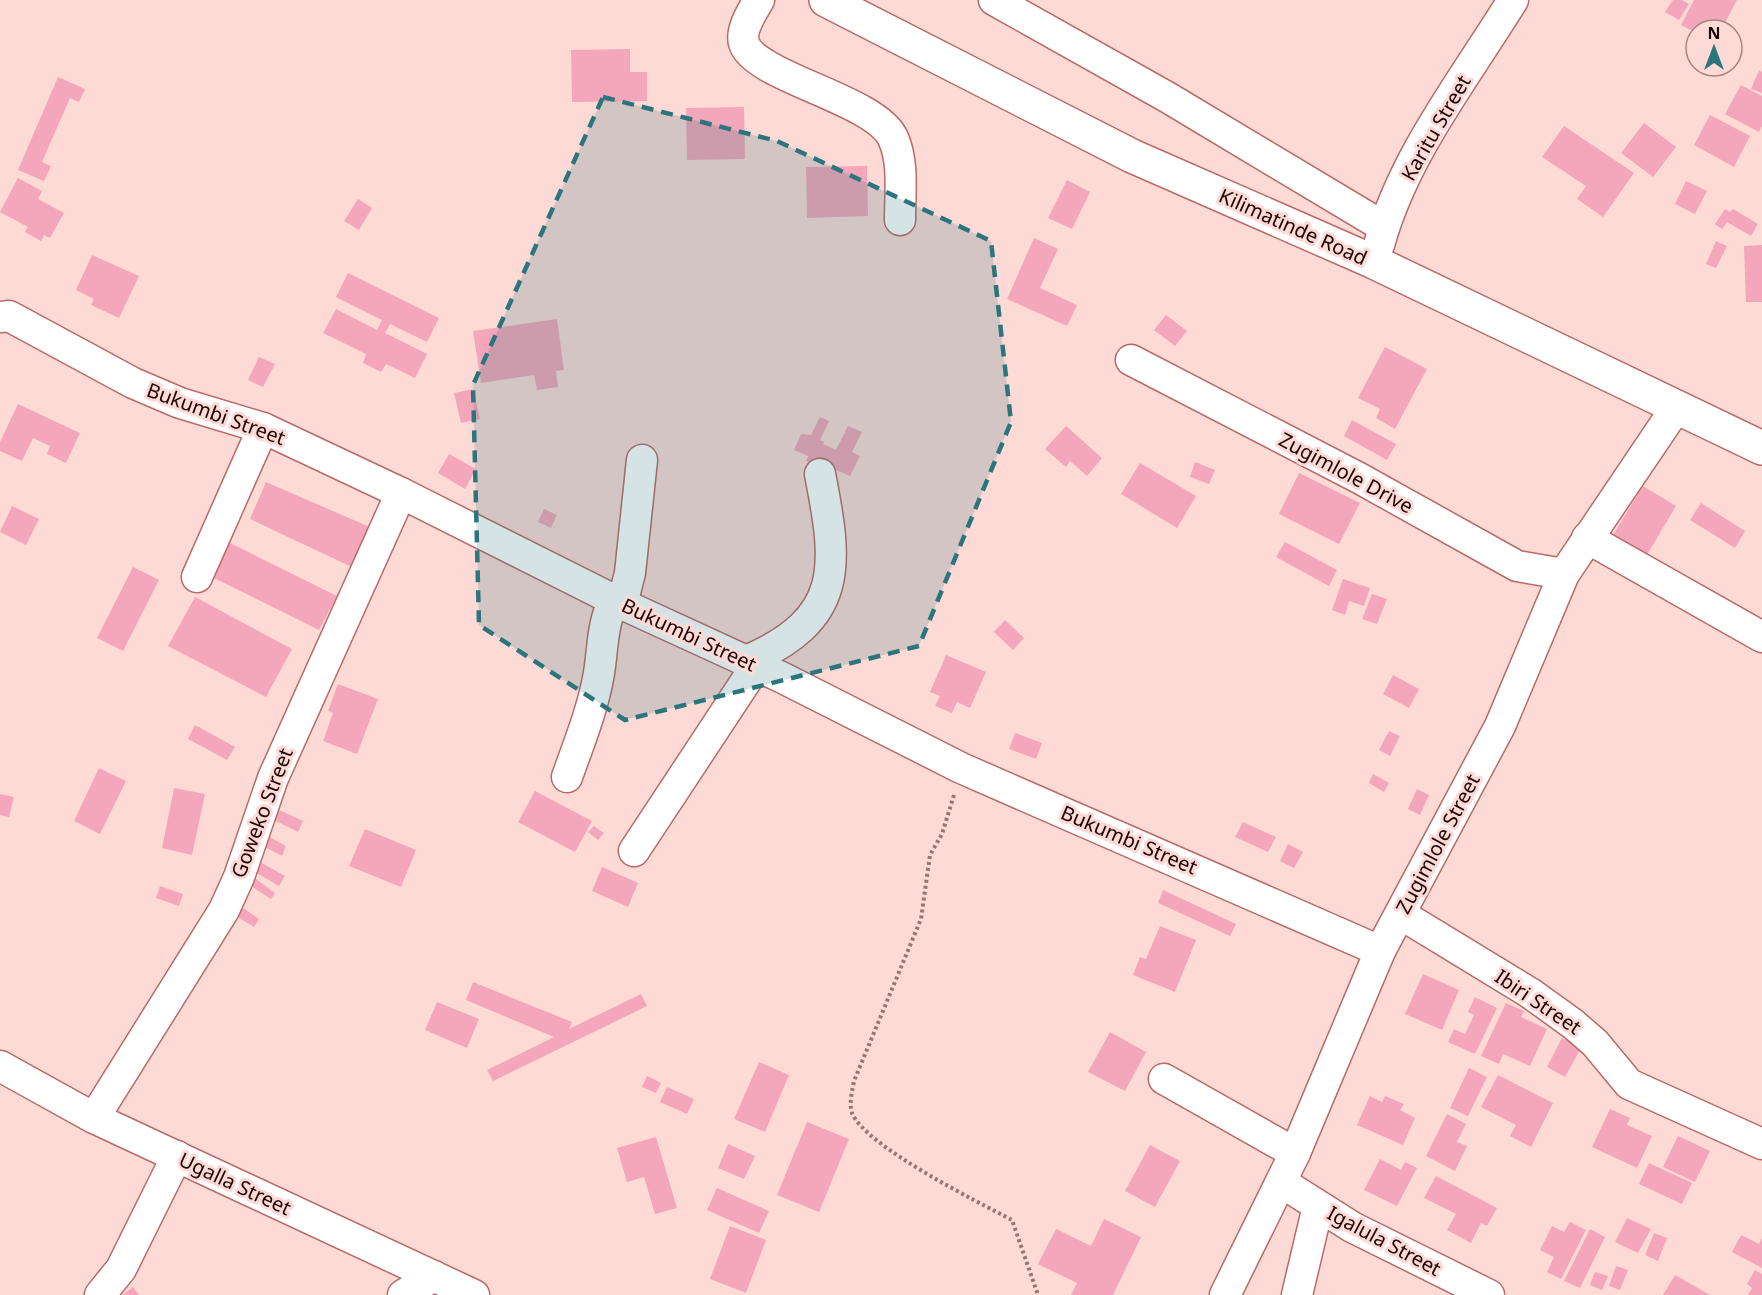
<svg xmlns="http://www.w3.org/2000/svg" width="1762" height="1295" viewBox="0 0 1762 1295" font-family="'Noto Sans',sans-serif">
	<rect width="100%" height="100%" fill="#fedad7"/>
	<g fill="#f4a7ba">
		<path d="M1673,0H1682L1689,4L1679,20L1665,12Z"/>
		<path d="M1694,0H1737L1721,30H1696V33L1681,25Z"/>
		<path d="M630,49V72H647V101L572,102L571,50Z"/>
		<path d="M1759,70L1762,72V93L1751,89Z"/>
		<path d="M58,77L85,89L79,102L70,98L42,162L51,166L44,181L18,170Z"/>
		<path d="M1741,85L1762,96V126L1759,132L1725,114Z"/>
		<path d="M744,107L745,159L687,160L686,108Z"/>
		<path d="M1710,115L1750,136L1734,167L1694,145Z"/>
		<path d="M1644,123L1676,147L1653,177L1621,153Z"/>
		<path d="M1564,126L1634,173L1603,217L1577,199L1586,186L1542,157Z"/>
		<path d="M867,166L868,216L807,218L806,167Z"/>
		<path d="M18,178L42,191L38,199L64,213L50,238L44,235L41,241L25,232L28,227L0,212Z"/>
		<path d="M1067,180L1090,192L1072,229L1048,218Z"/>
		<path d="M1686,181L1707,191L1695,214L1675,204Z"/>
		<path d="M358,199L372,208L359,230L344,221Z"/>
		<path d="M1725,209L1730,212L1733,209L1758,224L1751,236L1727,222L1722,229L1715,224Z"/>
		<path d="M1034,238L1058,249L1040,288L1077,305L1067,326L1007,299Z"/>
		<path d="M1716,241L1727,246L1716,268L1706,264Z"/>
		<path d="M1762,245V302H1746L1744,246Z"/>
		<path d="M92,255L139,276L119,318L91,305L94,299L76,290Z"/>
		<path d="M348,273L439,318L427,342L390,324L385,333L427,354L415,378L386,364L381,372L363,363L366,354L323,333L336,309L377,330L382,320L336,297Z"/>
		<path d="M1166,315L1187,331L1175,346L1154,330Z"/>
		<path d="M557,319L564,370L556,371L558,387L537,390L534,375L481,383L473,331Z"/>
		<path d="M1385,347L1427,369L1395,429L1376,418L1380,409L1358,398Z"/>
		<path d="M259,357L275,364L263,387L248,380Z"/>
		<path d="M473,389L480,419L461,423L454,393Z"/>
		<path d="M18,404L80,433L66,463L47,454L50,446L33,438L22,461L0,451V442Z"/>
		<path d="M820,417L829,421L820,440L824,442L823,444L836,450L848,426L862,432L852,452L860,456L850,476L836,470L834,474L806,461L808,456L794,450L801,434L811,435Z"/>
		<path d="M1352,420L1396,444L1387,460L1344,436Z"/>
		<path d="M1066,426L1102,458L1087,476L1070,461L1066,467L1045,449Z"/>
		<path d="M449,454L476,469L465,489L438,473Z"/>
		<path d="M1195,462L1215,470L1209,484L1190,477Z"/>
		<path d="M1140,463L1196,496L1177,528L1121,494Z"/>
		<path d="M1299,473L1360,503L1339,544L1279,514Z"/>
		<path d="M266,482L372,528L354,568L250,519Z"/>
		<path d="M1643,486L1676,506L1644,560L1610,540Z"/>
		<path d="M1701,503L1745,531L1735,548L1690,520Z"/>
		<path d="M12,506L39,519L26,545L0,532Z"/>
		<path d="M544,509L557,515L551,528L538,522Z"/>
		<path d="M228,542L337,596L319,630L210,576Z"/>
		<path d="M1285,542L1337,570L1329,586L1276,557Z"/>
		<path d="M133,567L159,580L123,651L97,638Z"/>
		<path d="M1343,579L1370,588L1364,606L1349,601L1345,615L1332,610Z"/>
		<path d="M1372,594L1387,599L1377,624L1362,619Z"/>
		<path d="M195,597L292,649L266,697L168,646Z"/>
		<path d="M1005,620L1024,638L1013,650L994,632Z"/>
		<path d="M946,655L986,672L970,708L957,702L952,713L935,706L940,696L930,692Z"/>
		<path d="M1393,675L1419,689L1409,708L1383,694Z"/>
		<path d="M338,684L378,699L357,754L323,741L333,713L328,711Z"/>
		<path d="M195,725L235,747L227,760L188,739Z"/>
		<path d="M1389,731L1400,736L1390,756L1379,750Z"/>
		<path d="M1015,733L1042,743L1036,759L1009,749Z"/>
		<path d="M99,768L126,781L100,834L74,821Z"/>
		<path d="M1373,774L1389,783L1384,792L1369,783Z"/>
		<path d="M174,788L205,794L192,855L162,848Z"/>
		<path d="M1417,789L1429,795L1420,815L1408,809Z"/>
		<path d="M535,791L592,821L575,852L518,822Z"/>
		<path d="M0,794L14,797L9,817L0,815Z"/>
		<path d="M275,808L303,821L298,832L270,818Z"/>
		<path d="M1243,822L1276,837L1268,852L1235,837Z"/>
		<path d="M594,826L604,833L598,840L588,832Z"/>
		<path d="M365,829L416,850L401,887L349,866Z"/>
		<path d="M266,835L286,846L282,856L261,845Z"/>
		<path d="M1288,844L1303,852L1294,868L1280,861Z"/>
		<path d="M260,862L285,876L279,886L255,872Z"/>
		<path d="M602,867L638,883L628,907L592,891Z"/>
		<path d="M256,879L275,893L271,899L251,886Z"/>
		<path d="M160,886L183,894L179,906L156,898Z"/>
		<path d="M1163,890L1236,924L1230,936L1158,903Z"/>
		<path d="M239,905L259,919L254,927L233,914Z"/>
		<path d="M1160,926L1196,940L1175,992L1133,975L1140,957L1146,959Z"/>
		<path d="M1423,974L1459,990L1442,1030L1405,1014Z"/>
		<path d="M473,982L572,1022L569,1029L641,994L647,1006L493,1081L487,1070L554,1037L466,1000Z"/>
		<path d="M1475,997L1497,1008L1475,1054L1448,1042L1454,1029L1465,1034L1474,1015L1468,1012Z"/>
		<path d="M437,1002L479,1019L467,1048L425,1030Z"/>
		<path d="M1506,1003L1524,1011L1521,1017L1547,1029L1530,1066L1503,1054L1499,1064L1481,1056Z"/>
		<path d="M1110,1032L1146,1052L1125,1091L1088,1072Z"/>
		<path d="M1562,1038L1581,1048L1565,1077L1547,1067Z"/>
		<path d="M759,1062L789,1075L765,1132L734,1119Z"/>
		<path d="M1469,1068L1487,1077L1468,1116L1450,1108Z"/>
		<path d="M1498,1075L1553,1103L1531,1147L1510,1136L1516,1125L1481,1107Z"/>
		<path d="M647,1076L661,1083L656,1093L642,1087Z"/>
		<path d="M667,1087L694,1099L687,1114L660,1102Z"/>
		<path d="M1370,1096L1382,1102L1385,1096L1404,1104L1400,1110L1415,1118L1403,1145L1357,1125Z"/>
		<path d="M1610,1109L1630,1118L1627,1125L1652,1136L1637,1168L1592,1147Z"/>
		<path d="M1447,1114L1466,1124L1457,1142L1467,1146L1455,1171L1426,1156Z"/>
		<path d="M807,1122L849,1139L819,1212L777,1195Z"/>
		<path d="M1678,1136L1710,1151L1695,1182L1663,1167Z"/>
		<path d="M656,1137L677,1208L655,1214L644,1177L627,1182L617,1148Z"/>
		<path d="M728,1144L755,1156L744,1179L718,1168Z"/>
		<path d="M1150,1145L1180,1161L1155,1207L1125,1191Z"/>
		<path d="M1380,1159L1401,1170L1405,1162L1417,1168L1397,1206L1364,1190Z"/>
		<path d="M1649,1163L1692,1183L1682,1204L1639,1184Z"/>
		<path d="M1436,1176L1497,1208L1487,1226L1481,1223L1471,1243L1447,1230L1456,1214L1424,1198Z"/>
		<path d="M717,1188L769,1211L759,1233L707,1210Z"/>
		<path d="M1627,1218L1651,1229L1638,1253L1615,1242Z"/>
		<path d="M1104,1219L1141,1237L1113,1295H1071L1077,1283L1038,1264L1056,1229L1091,1246Z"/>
		<path d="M1570,1222L1586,1230L1561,1279L1547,1272L1554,1257L1540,1250L1552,1226L1564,1232Z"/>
		<path d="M730,1226L766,1240L746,1293L710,1279Z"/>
		<path d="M1590,1229L1605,1237L1580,1288L1564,1281Z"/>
		<path d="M1654,1233L1667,1238L1658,1261L1645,1255Z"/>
		<path d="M1741,1235L1759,1244L1762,1238V1268L1732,1252Z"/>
		<path d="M1616,1266L1628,1270L1620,1290L1609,1286Z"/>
		<path d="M1755,1270L1762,1274V1295H1748L1752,1288L1747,1284Z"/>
		<path d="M1595,1272L1608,1276L1602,1290L1590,1285Z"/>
		<path d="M1675,1275L1710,1295H1663Z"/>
		<path d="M133,1287L139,1295H122Z"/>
	</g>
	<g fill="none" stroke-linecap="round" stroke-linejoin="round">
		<g stroke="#b96a66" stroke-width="33">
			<g id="minor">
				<path d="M759,0C753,10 740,30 744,43C754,77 875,99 893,138C904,162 900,193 900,220"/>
				<path d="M994,0L1167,97L1384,227"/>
				<path d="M1379,245C1403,156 1465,78 1513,0"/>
				<path d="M0,317L9,316L133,383L180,403L263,428L401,493L622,604L781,677L961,768L1380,951"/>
				<path d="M1131,360L1359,478L1517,566L1564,574"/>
				<path d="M1587,538L1762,637"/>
				<path d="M197,577L263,428"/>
				<path d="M622,604L630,573L642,460"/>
				<path d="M746,661C845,619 838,566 820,474"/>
				<path d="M567,777C579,743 593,709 599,673C603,648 602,624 614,600"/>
				<path d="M634,851L756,666"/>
				<path d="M1402,915L1530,993L1573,1024L1595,1043L1629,1084L1762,1144"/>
				<path d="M0,1066L94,1118L474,1295"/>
				<path d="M1164,1079L1295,1153"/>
				<path d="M94,1118L224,910L239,877L273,778L401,493"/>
				<path d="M1281,1182L1352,1227L1489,1295"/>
				<path d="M100,1295L121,1269L177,1156"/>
				<path d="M403,1295L434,1276"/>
				<path d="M1225,1295L1295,1153L1380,951L1500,726L1564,574L1676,408"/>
				<path d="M1297,1295L1318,1206"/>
			</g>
		</g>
		<g stroke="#b96a66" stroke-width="36">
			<path id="major" d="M826,0L1132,156L1374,262L1762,448"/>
		</g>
		<path stroke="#967675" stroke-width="4" stroke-dasharray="3 3" stroke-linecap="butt" d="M954,795L942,834L930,855L921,919L854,1081C852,1092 849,1103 852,1113C865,1146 978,1202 1012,1220L1038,1295"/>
		<use href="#minor" stroke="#fff" stroke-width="30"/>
		<use href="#major" stroke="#fff" stroke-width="33"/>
	</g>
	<path fill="#2c757c" fill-opacity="0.2" stroke="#2c757c" stroke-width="4.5" stroke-dasharray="12 8" stroke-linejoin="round" d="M603,97L777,141L991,241L1011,422L919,646L625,720L479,625L473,385Z"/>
	<g text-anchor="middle" stroke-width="6" stroke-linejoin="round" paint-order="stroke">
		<g font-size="20" fill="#1d0203" stroke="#fedad7">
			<text transform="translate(1436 128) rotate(-60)" y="7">Karitu Street</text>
			<text transform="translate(1293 227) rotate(24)" y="7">Kilimatinde Road</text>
			<text transform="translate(216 414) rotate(20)" y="7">Bukumbi Street</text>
			<text transform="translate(1346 473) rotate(28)" y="7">Zugimlole Drive</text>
			<text transform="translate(689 635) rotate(25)" y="7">Bukumbi Street</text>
			<text transform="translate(262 813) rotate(-69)" y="7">Goweko Street</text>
			<text transform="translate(1129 840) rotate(23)" y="7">Bukumbi Street</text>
			<text transform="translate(1438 844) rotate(-62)" y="7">Zugimlole Street</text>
			<text transform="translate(1538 1002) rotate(34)" y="7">Ibiri Street</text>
			<text transform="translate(235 1184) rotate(25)" y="7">Ugalla Street</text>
			<text transform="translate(1384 1241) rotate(28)" y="7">Igalula Street</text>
		</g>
	</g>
	<g transform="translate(1714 48)"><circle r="28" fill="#fedad7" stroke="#a48482" stroke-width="1.5"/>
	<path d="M0-4.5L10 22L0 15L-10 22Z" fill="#2c757c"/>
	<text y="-9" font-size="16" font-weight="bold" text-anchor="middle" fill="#1d0203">N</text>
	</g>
</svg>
